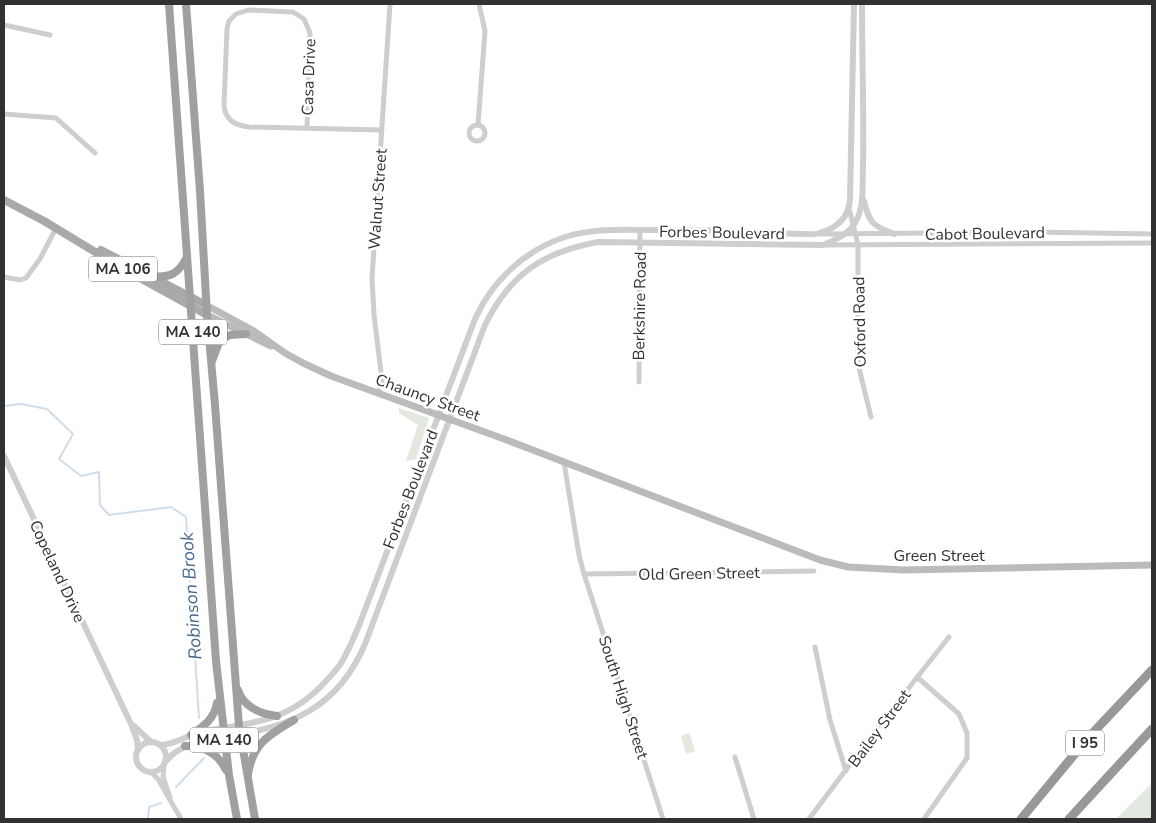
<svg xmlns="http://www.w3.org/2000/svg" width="1156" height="823" viewBox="0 0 1156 823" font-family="'Nunito Sans',sans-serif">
	<rect width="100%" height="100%" fill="#fff"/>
	<g fill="#e3e9de">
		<path d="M399,408L429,418L416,459L406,461L418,425L399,413Z"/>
		<path d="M689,733L695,751L686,754L681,736Z"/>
		<path d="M1152,783V819H1116Z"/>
	</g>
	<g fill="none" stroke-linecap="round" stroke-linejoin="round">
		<g stroke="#d0ddea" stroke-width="2">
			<path d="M4,406L21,404L47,409L73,434L59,459L81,476L99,472L100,505L109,515L171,507L186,517L199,718"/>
			<path d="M176,787L204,758"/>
			<path d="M148,819L149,807L161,803"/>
		</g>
		<g stroke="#cecece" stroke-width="5">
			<path d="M4,25L50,35"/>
			<path d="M4,114L56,118L95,153"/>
			<circle cx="477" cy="133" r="8"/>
			<path d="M478,125L485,31L479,4"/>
			<path d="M307,128L310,33L304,19L293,12L248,10L236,14L229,21L227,29L224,105C225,120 236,126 250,127L381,130"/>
			<path d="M849,208L858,245V364L871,417"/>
			<path d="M820,234L1032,232L1152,234"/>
			<path d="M826,245L1152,243"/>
			<path d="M4,277L20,280L26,278L40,259L56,228"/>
			<path d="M639,382L640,230"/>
			<path d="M378,393L382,380L374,315L372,278L390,4"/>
			<path d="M564,462L579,555L584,574L663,819"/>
			<path d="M584,574L814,571"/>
			<path d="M815,647L830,720L846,771"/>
			<path d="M917,677L959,714L967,733V758L924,819"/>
			<path d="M735,757L754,819"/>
			<path d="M164,766L163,777L170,797"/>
			<path d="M151,772L158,779L181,819"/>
			<path d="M809,819L881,723L949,637"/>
		</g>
		<g stroke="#cecece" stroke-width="6">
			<path d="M864,201C869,223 873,226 894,234"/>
			<path d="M4,456L131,724L137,740L138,750"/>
			<path d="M134,726L151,742"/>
			<circle cx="151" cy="757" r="15"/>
			<path d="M160,745C176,745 189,734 204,731C253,723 290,721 325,682C332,674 340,667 344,658C350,647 355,635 360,623L475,319C492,281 525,250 565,237C593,228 621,230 649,230C683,230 717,230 752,232C768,233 785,234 801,234C807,234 814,235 820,233C837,228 849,217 850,199L854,4"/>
			<path d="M167,760C181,743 205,741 226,737C291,727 338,708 365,644L485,325C510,274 543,252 598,242L823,245C835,240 850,234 856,221C865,205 862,182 863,165C864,111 862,57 862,4"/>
		</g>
		<g stroke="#bbb" stroke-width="7">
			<path d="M206,305L254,331L285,353L303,363L331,376L504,439L820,560L848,567L904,570L1152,565"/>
			<path d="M207,315L271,346"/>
		</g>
		<g stroke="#a9a9a9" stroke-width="8">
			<path d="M4,200L44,221L120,267L207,315"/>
			<path d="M101,250L206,305"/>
		</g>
		<g stroke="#a0a0a0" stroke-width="8">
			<path d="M169,4L216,661L229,775L237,819"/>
			<path d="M186,4L200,191L207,315L215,405L239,726L255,819"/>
			<path d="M151,276C171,278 178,274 187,257"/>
			<path d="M212,361L220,340L230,335L246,334"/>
			<path d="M238,690C243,707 261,714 277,716"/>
			<path d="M191,735C203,726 214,720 217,703"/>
			<path d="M185,746C203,746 218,753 226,770"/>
			<path d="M248,774C253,743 269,735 294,720"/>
		</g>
		<g stroke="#989898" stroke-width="9">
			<path d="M1021,819L1087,739L1152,670"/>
			<path d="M1069,819L1152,729"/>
		</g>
	</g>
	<g text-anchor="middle" stroke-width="5" stroke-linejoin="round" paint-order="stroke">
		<g fill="#fff" stroke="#6f6f6f" stroke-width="1">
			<rect x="89" y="256.5" width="68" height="25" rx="4"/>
			<rect x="159" y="319.5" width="68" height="25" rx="4"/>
			<rect x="190" y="727.5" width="68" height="25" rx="4"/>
			<rect x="1066" y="730.5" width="38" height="25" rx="4"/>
		</g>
		<g font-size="15" font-weight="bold" fill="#313131">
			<text x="123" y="274">MA 106</text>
			<text x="193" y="337">MA 140</text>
			<text x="224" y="745">MA 140</text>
			<text x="1085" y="748">I 95</text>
		</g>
		<g font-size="16" fill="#313131" stroke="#fff">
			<text transform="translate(308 77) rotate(-88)" y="6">Casa Drive</text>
			<text transform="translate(377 199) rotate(-86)" y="6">Walnut Street</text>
			<text transform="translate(722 232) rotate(1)" y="6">Forbes Boulevard</text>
			<text transform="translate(985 233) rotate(-1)" y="6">Cabot Boulevard</text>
			<text transform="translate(639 306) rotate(-89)" y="6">Berkshire Road</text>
			<text transform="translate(859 322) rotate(-91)" y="6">Oxford Road</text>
			<text transform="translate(428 397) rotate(20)" y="6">Chauncy Street</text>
			<text transform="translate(410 489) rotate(-69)" y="6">Forbes Boulevard</text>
			<text x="939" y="561">Green Street</text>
			<text transform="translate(58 571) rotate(65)" y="6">Copeland Drive</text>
			<text transform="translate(699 573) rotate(-1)" y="6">Old Green Street</text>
			<text transform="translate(624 697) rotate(72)" y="6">South High Street</text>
			<text transform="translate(879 728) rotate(-53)" y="6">Bailey Street</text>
		</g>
		<g font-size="18" font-style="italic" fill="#47698c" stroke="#fff">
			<text transform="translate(191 596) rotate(-94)" y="6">Robinson Brook</text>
		</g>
	</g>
	<rect width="1156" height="823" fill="none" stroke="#313131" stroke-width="10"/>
</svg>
